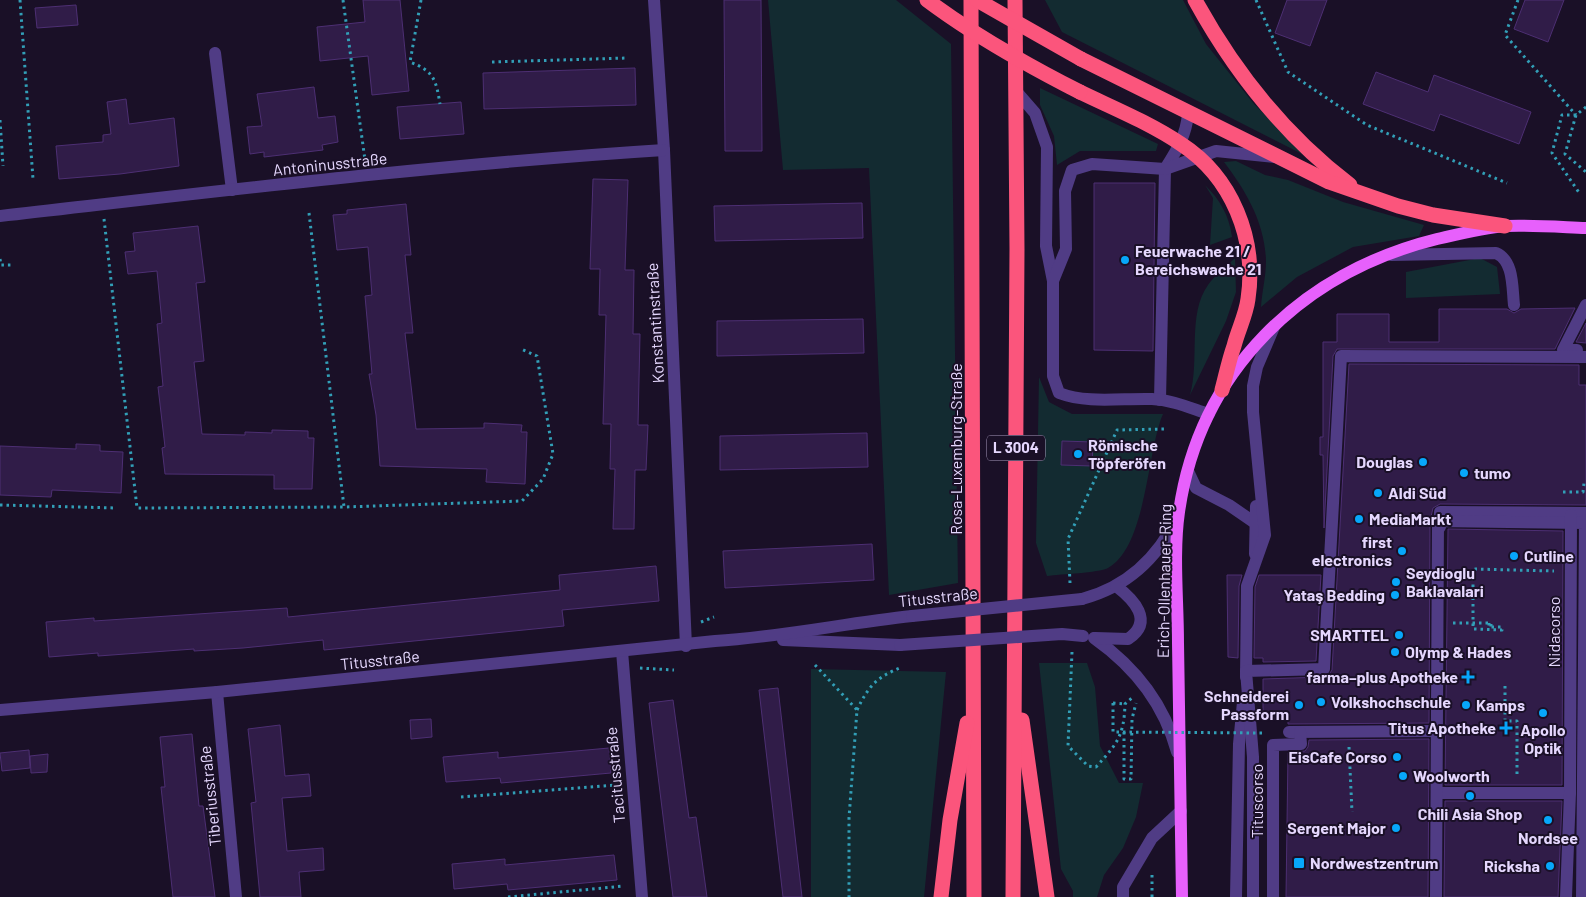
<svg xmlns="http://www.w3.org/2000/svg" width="1586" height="897" viewBox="0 0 1586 897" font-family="Barlow,sans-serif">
	<rect width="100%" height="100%" fill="#1a1027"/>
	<g fill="#132b31">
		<path d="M768,0H896L951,44L958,583L889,595L869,168L783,170Z"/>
		<path d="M1045,0H1183L1206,44L1254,104L1308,157L1062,32Z"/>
		<path d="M1040,88L1158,144L1156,151H1080L1057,165L1054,136L1040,105Z"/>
		<path d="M1236,161L1265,175L1288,180L1343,202L1424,225L1419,236L1353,247L1297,277L1261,307C1262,292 1266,276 1266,261C1265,223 1246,191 1224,162Z"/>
		<path d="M1205,185C1220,200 1229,215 1232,237L1210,245L1213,198Z"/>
		<path d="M1235,258L1236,292L1226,321L1190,395C1200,361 1187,314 1208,285C1215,275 1227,266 1235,258Z"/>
		<path d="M1480,258L1497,267L1500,294L1406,298V272Z"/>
		<path d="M1039,377L1049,402L1072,414H1163C1147,450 1147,546 1108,568C1098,573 1061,574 1047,576L1036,543Z"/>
		<path d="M1039,663H1087L1095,687L1100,746L1119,783H1143L1136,817L1123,848L1104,875L1097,897H1073V891L1061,869Z"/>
		<path d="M811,669L946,672L924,897H811Z"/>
	</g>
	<g fill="#301c48" stroke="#4d2f73">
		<path d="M363,0H400L409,91L372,95L368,56L320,61L317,27L365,22Z"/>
		<path d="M724,0H761L762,151H725Z"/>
		<path d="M1287,0H1327L1310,46L1275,33Z"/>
		<path d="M1525,0H1564L1548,42L1514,29Z"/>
		<path d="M76,5L78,25L37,28L35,8Z"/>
		<path d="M635,68L636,105L484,109L483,73Z"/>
		<path d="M1376,72L1428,92L1434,75L1531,112L1519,144L1440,114L1434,131L1363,104Z"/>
		<path d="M314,87L318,118L335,116L338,142L322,145L323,150L264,157V152L250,154L247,127L262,126L257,94Z"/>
		<path d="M126,99L129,124L174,118L179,166L120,174L59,179L56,146L103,142V135L111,134L107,102Z"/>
		<path d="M461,102L464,134L400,139L397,107Z"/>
		<path d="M593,179L628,180L625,270H634L633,334H640L638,425H648L646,470H635L634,529H613L615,469H610L611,424H603L606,315H599L600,269H590Z"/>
		<path d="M1094,183H1155L1153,351L1094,350Z"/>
		<path d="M862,203L863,238L715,241L714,206Z"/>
		<path d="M406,204L411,255H405L413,333H405L416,429L484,428V423L522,425L521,432H527L525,484L486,482L487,469L380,466L376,415L369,374H372L365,296L372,295L368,247L337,250L333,215L347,214V210Z"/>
		<path d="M198,226L205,282L196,283L204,361L194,362L202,434L245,435V432L272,433V430L308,431V438H314L312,489H274V475L165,474L162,448L165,447L158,387L163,386L157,324L162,323L157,271L128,274L125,252L135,251L133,233Z"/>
		<path d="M1575,308L1555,349H1337L1333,356L1324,528L1323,455H1320V437H1323V342H1337V314H1389V342H1439V309H1507L1514,313L1521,309Z"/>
		<path d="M863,319L864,353L717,356V321Z"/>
		<path d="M1586,323V343L1576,342Z"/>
		<path d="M1349,364L1579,365V385H1586V505L1440,504L1433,508L1430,521L1429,723L1288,724V719H1263V679L1324,677L1328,676L1332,670Z"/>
		<path d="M867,433L868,467L720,470V436Z"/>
		<path d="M1062,441L1093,442L1092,466L1061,465Z"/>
		<path d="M76,444L100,445V451L123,452L121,493L52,490L51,497L0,495V446L76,449Z"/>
		<path d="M1448,529L1563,531L1562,785H1445Z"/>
		<path d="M872,544L874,580L725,588L723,551Z"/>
		<path d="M656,566L659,601L562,610L564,626L324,650L323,640L243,648L194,651V649L98,656V653L49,657L46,622L94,618V621L287,608L288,617L560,590L559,575Z"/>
		<path d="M1227,575H1242L1239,586L1238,658L1228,657Z"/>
		<path d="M1259,575H1321L1316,661L1263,662V658H1254L1255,587Z"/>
		<path d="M778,688L802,897H783L759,690Z"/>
		<path d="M673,700L689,818L696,817L707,897H673L649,703Z"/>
		<path d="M431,719L432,737L411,739L410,720Z"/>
		<path d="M280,725L285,776L309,774L311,796L282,798L287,851L323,848L324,870L299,872L301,897H260L251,803L256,802L248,729Z"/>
		<path d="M192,734L199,806H203L215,897H173L161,787H165L160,737Z"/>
		<path d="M1429,739L1428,897H1286L1288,753L1305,751L1308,747L1309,740Z"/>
		<path d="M609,748L611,773L501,783L500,778L446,782L443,757L498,752V758Z"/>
		<path d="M29,750L30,768L2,771L0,753Z"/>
		<path d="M48,754L47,772L31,773L30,756Z"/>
		<path d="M1445,801H1562L1558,897H1444Z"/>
		<path d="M614,855L617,880L508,890L507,884L454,889L452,864L505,859V865Z"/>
	</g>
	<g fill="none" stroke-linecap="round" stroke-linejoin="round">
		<g stroke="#329fb7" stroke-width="3" stroke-dasharray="2.5 4" stroke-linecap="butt">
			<path d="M20,0L33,179"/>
			<path d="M343,0L365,160"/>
			<path d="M421,0L410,62C434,71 436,80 440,104"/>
			<path d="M1256,0L1288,72L1367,125L1507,183"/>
			<path d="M1518,0L1505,35L1576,115"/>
			<path d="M492,62L628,58"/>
			<path d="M1586,107L1576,115L1565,154L1586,172"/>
			<path d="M1576,115H1562L1552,153L1580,194"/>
			<path d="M0,120L3,166"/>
			<path d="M309,213L344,507L522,501L543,479L553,454L537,356L521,349"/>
			<path d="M104,219L137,508L344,507"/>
			<path d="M0,259L1,265H13"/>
			<path d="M1563,492H1583L1584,483H1586"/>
			<path d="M0,505L116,508"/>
			<path d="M1070,583L1068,539L1117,430L1165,429"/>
			<path d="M701,622L714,617"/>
			<path d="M1453,623H1491V628"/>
			<path d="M1489,623V627H1502V630L1473,629V569L1554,571"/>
			<path d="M1072,652L1068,746L1088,766L1096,767C1117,744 1124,736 1125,704L1133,697"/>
			<path d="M815,665L857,710L849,818V897"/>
			<path d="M640,668L674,670"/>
			<path d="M1505,686V721H1517V777"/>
			<path d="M1113,703L1125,704"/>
			<path d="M857,710C869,685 877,677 902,667"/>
			<path d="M1124,732V779H1131L1132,719L1136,703"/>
			<path d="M1349,747L1352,812"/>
			<path d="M461,797L617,785"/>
			<path d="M508,897L624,886"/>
			<path d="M1152,897V873"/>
		</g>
		<g stroke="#503c85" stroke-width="12">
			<path d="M654,0L664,150L686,646"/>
			<path d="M215,53L232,190"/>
			<path d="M1015,90L1035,113L1047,147L1046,246L1053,281"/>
			<path d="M0,216C221,191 442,164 664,150"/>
			<path d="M1391,255L1496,253C1514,261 1512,287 1514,305"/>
			<path d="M1577,350H1563L1586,305"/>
			<path d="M1160,400L1165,169C1177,150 1186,136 1188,114"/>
			<path d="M1209,414C1190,408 1172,400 1152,399C1121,398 1088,404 1059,393L1053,376V281L1066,249L1065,191L1072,170L1092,164L1165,169L1216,151L1274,157"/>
			<path d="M1188,471L1196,488L1229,505L1261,527"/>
			<path d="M1440,527V512L1586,513"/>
			<path d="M1255,554L1256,506"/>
			<path d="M1082,599C1127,587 1158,558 1178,516"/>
			<path d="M1094,638C1135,667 1164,703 1177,752"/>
			<path d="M1095,638L1128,639C1155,621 1133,599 1116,586"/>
			<path d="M783,640L900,645"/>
			<path d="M622,651L642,897"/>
			<path d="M1246,677L1247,586L1265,535L1253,412V386L1257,367L1274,327"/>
			<path d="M217,692L236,897"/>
			<path d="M0,710L217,692L715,641C781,637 846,623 912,616"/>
			<path d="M1289,732L1439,731"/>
			<path d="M1439,793H1570"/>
			<path d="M1123,897V887L1152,838L1181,811"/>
			<path d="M1236,897L1239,744L1243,702"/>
			<path d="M1253,897V757L1246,671L1324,669L1341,356L1586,357"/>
			<path d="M1273,897V745L1301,744L1300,732"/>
			<path d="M1436,897L1438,521L1585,523L1584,657"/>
			<path d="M1566,897L1570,793L1571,515"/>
			<path d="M1582,897L1584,657H1586"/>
		</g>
		<path stroke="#e760fc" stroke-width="12" d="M1182,897C1181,812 1179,728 1178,643C1178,600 1173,554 1179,512C1199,371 1302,272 1437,239C1459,234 1483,228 1506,226C1532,225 1560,227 1586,228"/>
		<g stroke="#fb557c" stroke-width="15">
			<path d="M971,0L974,897"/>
			<path d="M1195,0C1235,73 1284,135 1350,185"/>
			<path d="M1081,59L1329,182L1398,206L1433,215L1505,226"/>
			<path d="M1080,92C1113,108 1150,123 1181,144C1232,177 1257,239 1248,299C1246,315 1238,330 1234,346C1229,360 1226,375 1222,390"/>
			<path d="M1022,720L1047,897"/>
			<path d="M941,897L950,820L967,723"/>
			<path d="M1013,897L1017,249L1015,0"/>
		</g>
		<path stroke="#329fb7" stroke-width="3" stroke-dasharray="2.5 4" stroke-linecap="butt" d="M1113,703V732L1265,733"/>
		<g stroke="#503c85" stroke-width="12">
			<path d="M912,616L1082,599"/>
			<path d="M900,645L1062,634L1083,636"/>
		</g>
		<g stroke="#fb557c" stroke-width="15">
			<path d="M927,0C975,36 1027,65 1080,92"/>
			<path d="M977,0L1081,59"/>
		</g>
	</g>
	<g fill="#07a7fa" stroke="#1a1027" stroke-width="2">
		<circle cx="1125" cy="260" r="5"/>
		<circle cx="1078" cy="454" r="5"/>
		<circle cx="1423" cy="462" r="5"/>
		<circle cx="1464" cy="473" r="5"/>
		<circle cx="1378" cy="493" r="5"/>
		<circle cx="1359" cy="519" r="5"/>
		<circle cx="1402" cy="551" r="5"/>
		<circle cx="1514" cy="556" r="5"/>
		<circle cx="1396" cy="582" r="5"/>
		<circle cx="1395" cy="595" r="5"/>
		<circle cx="1399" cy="635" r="5"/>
		<circle cx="1395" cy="652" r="5"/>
		<path d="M1465.5 669.5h5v5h5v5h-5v5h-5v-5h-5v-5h5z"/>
		<circle cx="1321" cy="702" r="5"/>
		<circle cx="1299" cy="705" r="5"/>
		<circle cx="1466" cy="705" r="5"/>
		<circle cx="1543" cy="713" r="5"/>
		<path d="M1503.5 720.5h5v5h5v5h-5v5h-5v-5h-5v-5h5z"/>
		<circle cx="1397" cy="757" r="5"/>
		<circle cx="1403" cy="776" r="5"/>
		<circle cx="1470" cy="796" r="5"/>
		<circle cx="1548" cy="820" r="5"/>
		<circle cx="1396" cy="828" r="5"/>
		<rect x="1293" y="857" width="12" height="12" rx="2.5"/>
		<circle cx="1550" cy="866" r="5"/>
	</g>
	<g text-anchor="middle" stroke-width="4" stroke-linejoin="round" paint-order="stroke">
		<rect fill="#1a1027" stroke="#a89bbe" stroke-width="1" x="987" y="435.5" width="58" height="25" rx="4"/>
		<g font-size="15" font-weight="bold" fill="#e5d7fe">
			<text x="1016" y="453">L 3004</text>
		</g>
		<g font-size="16" fill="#e5d7fe" stroke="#1a1027">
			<text transform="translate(330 164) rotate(-6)" y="6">Antoninusstraße</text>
			<text transform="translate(655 323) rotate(-93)" y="6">Konstantinstraße</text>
			<text transform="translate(956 449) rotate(-90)" y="6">Rosa-Luxemburg-Straße</text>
			<text transform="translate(1164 581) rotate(-89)" y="6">Erich-Ollenhauer-Ring</text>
			<text transform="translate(938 597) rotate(-6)" y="6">Titusstraße</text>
			<text transform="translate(1554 632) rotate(-90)" y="6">Nidacorso</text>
			<text transform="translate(380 660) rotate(-6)" y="6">Titusstraße</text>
			<text transform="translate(615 775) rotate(-95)" y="6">Tacitusstraße</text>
			<text transform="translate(210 796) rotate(-96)" y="6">Tiberiusstraße</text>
			<text transform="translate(1257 801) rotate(-90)" y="6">Tituscorso</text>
		</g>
		<g font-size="16" font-weight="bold" fill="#e5d7fe" stroke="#1a1027" text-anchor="start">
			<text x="1135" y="257">Feuerwache 21 /<tspan x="1135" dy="18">Bereichswache 21</tspan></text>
			<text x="1088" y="451">Römische<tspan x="1088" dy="18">Töpferöfen</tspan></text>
			<text x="1413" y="468" text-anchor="end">Douglas</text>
			<text x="1474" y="479">tumo</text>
			<text x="1388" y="499">Aldi Süd</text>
			<text x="1369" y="525">MediaMarkt</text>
			<text x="1392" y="548" text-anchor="end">first<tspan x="1392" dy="18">electronics</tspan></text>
			<text x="1524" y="562">Cutline</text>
			<text x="1406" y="579">Seydioglu<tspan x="1406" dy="18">Baklavalari</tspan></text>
			<text x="1385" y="601" text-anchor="end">Yataş Bedding</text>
			<text x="1389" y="641" text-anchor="end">SMARTTEL</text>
			<text x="1405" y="658">Olymp &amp; Hades</text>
			<text x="1458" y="683" text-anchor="end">farma–plus Apotheke</text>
			<text x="1289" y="702" text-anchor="end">Schneiderei<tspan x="1289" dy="18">Passform</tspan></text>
			<text x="1331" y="708">Volkshochschule</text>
			<text x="1476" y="711">Kamps</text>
			<text x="1496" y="734" text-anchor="end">Titus Apotheke</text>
			<text x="1543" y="736" text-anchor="middle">Apollo<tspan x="1543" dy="18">Optik</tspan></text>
			<text x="1387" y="763" text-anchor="end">EisCafe Corso</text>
			<text x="1413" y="782">Woolworth</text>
			<text x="1470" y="820" text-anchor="middle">Chili Asia Shop</text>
			<text x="1386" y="834" text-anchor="end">Sergent Major</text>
			<text x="1548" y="844" text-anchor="middle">Nordsee</text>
			<text x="1310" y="869">Nordwestzentrum</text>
			<text x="1540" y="872" text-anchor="end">Ricksha</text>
		</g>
	</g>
</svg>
